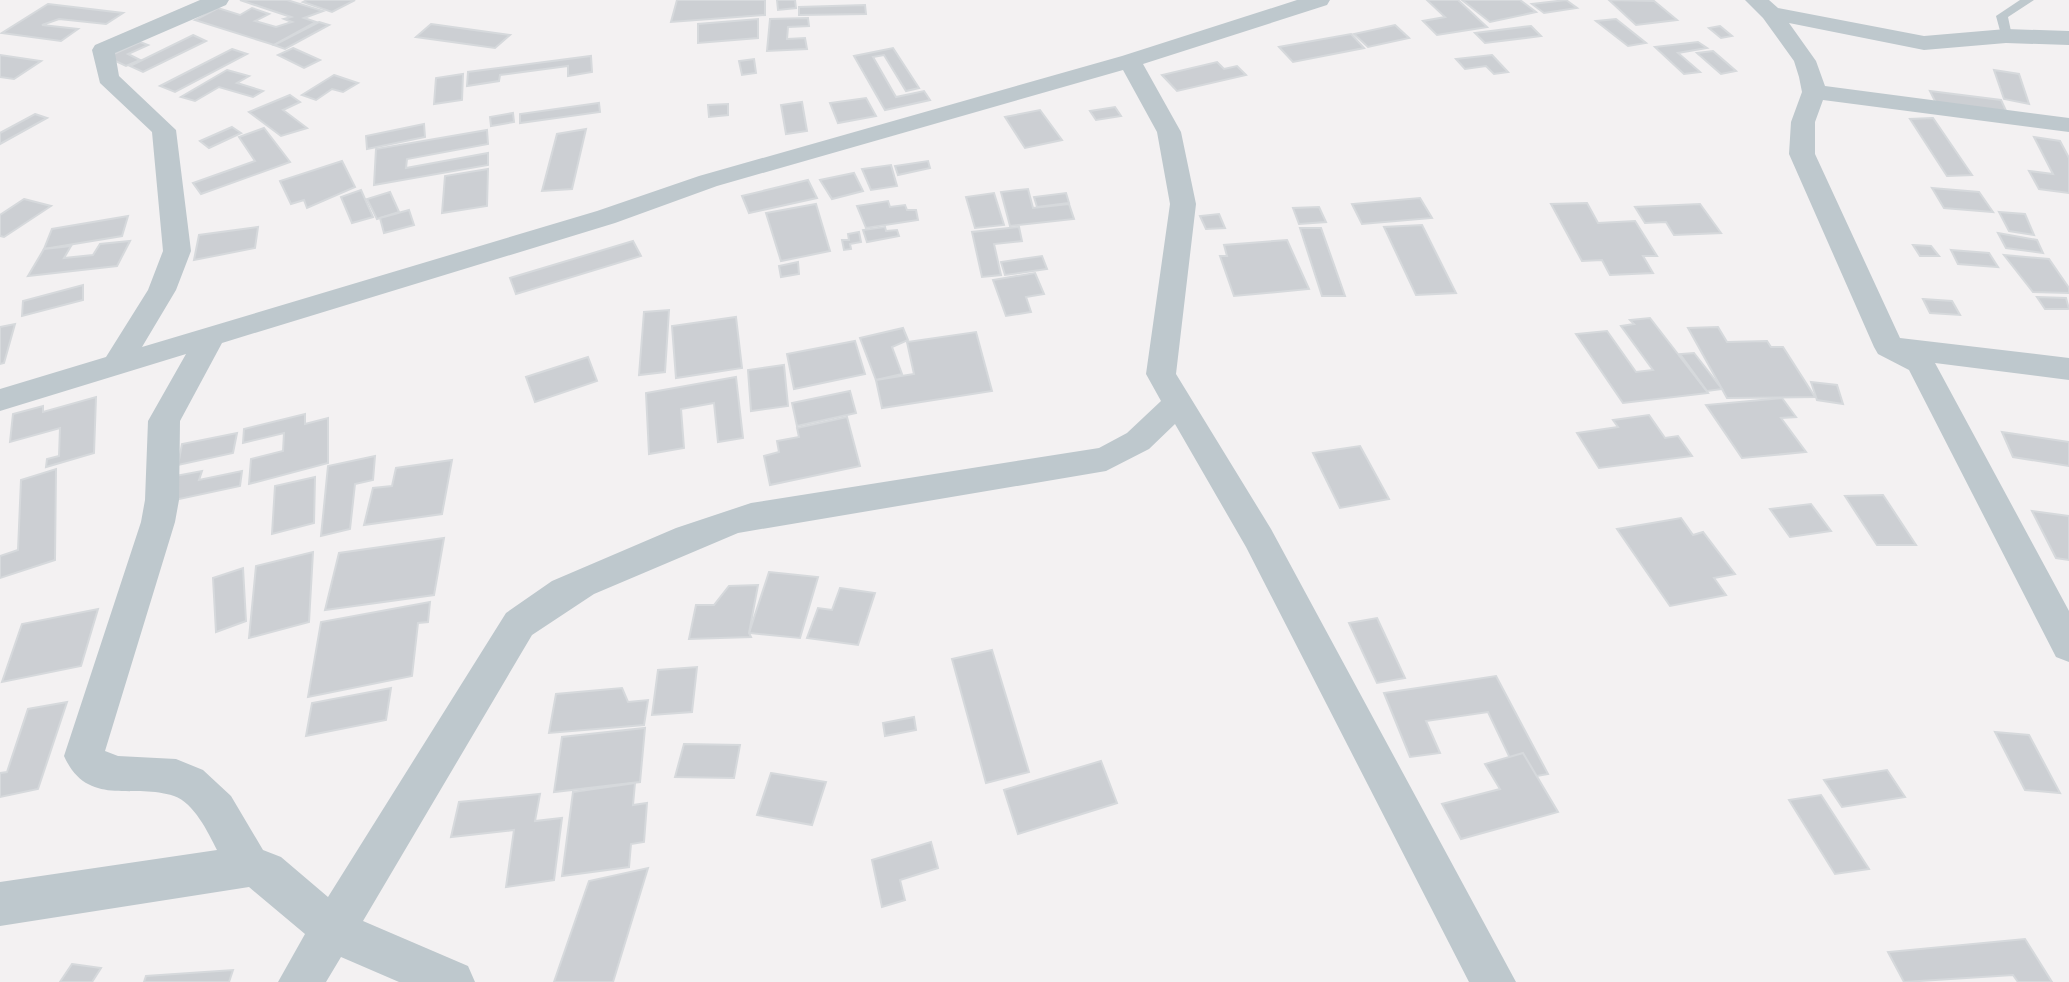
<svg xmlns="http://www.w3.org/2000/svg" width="2069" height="982" viewBox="0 0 2069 982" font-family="'DejaVu Sans',sans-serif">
	<rect width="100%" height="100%" fill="#f3f1f2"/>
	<g fill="#cccfd3" stroke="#d6d9dc" stroke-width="2">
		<path d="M240,0H287L323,11L304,18L316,22L274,45L195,20L218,8L240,15L252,8L269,14L255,21L276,27L292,22L284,19L291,17Z"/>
		<path d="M307,0H355L332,12L303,2Z"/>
		<path d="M677,0H765V15L671,22Z"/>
		<path d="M777,0H795L796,8L778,10Z"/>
		<path d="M1427,0H1458L1487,27L1437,35L1423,21L1445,17Z"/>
		<path d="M1462,0H1520L1536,12L1490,22Z"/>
		<path d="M1566,0L1577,8L1544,13L1532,4Z"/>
		<path d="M1609,0L1654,1L1677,20L1636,25Z"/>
		<path d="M48,4L123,13L106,24L59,19L42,25L78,29L61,41L2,33Z"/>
		<path d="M865,5L866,14L799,15V7Z"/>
		<path d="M808,18L809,26L788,27L787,39L805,38L807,49L767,51L770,19Z"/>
		<path d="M758,19V38L698,43V24Z"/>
		<path d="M1616,19L1646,43L1628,46L1596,21Z"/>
		<path d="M319,22L329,25L285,49L274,45Z"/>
		<path d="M431,24L510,35L495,48L416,37Z"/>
		<path d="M1395,25L1409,38L1368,47L1354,34Z"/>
		<path d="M1531,26L1541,36L1485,43L1475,33Z"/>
		<path d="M1720,26L1732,36L1721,38L1709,28Z"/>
		<path d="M1351,34L1364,48L1293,62L1279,47Z"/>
		<path d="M193,35L206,41L143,72L130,66Z"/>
		<path d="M140,42L148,45L128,54L140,60L126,66L107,57Z"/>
		<path d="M1698,42L1707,48L1678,53L1700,72L1684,74L1655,47Z"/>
		<path d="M293,48L320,60L304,68L278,55Z"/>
		<path d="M893,48L919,88L906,91L884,55L873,57L896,97L924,91L930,100L885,110L854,56Z"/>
		<path d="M232,49L247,54L175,92L160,86Z"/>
		<path d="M1713,51L1736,71L1721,74L1697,53Z"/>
		<path d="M0,55L41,61L14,79L0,77Z"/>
		<path d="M1492,55L1508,72L1494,74L1486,66L1465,69L1456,59Z"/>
		<path d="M591,56L592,72L568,76V66L500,75L499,81L467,86L468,72Z"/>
		<path d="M754,59L756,73L742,75L739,61Z"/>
		<path d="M1217,62L1224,69L1237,66L1246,75L1177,91L1162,75Z"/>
		<path d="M227,70L249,76L237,83L263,91L253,97L219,87L195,101L181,97Z"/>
		<path d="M1994,70L2019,74L2029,104L2004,99Z"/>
		<path d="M463,74L462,100L434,104L436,78Z"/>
		<path d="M334,75L358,83L343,92L332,89L316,100L302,95Z"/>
		<path d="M1930,91L2001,100L2008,115L1937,105Z"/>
		<path d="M290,95L300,102L283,110L307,128L281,136L249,112Z"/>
		<path d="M866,98L876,116L838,123L830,103Z"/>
		<path d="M802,102L807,131L786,134L781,105Z"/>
		<path d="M599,103L600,112L520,123V114Z"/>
		<path d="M728,104V115L709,117L708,105Z"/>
		<path d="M1115,107L1121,116L1096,120L1090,111Z"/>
		<path d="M1040,110L1062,140L1025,148L1005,117Z"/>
		<path d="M513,113L514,122L491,126L490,117Z"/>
		<path d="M35,114L47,118L0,144V133Z"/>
		<path d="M1933,118L1972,175L1947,176L1910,119Z"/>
		<path d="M424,124L425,137L367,149L366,136Z"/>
		<path d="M232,127L241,133L209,148L200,141Z"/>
		<path d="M264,128L290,162L201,194L193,183L255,161L239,137Z"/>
		<path d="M586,129L572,189L542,191L557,134Z"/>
		<path d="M487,130L488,144L407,159L406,168L488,153V165L374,185L376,149Z"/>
		<path d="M2034,137L2060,141L2069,158V193L2039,189L2029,171L2053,174Z"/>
		<path d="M342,161L355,187L307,208L304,200L291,204L280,181Z"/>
		<path d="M928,161L930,168L898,175L895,166Z"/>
		<path d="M891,165L897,186L871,190L862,169Z"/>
		<path d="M488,169L487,206L442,213L445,176Z"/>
		<path d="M854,173L863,191L832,199L820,180Z"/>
		<path d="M808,180L817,198L749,213L742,196Z"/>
		<path d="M1932,188L1979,192L1993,212L1944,208Z"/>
		<path d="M1028,189L1033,208L1069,204L1074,219L1010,226L1001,192Z"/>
		<path d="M361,190L373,217L352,223L341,197Z"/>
		<path d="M390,192L399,212L377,219L367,199Z"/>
		<path d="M994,193L1004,225L975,228L966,197Z"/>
		<path d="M1066,193L1069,203L1037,207L1034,197Z"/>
		<path d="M1420,198L1432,218L1362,224L1352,204Z"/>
		<path d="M24,199L51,206L4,237L0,236V215Z"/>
		<path d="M888,201L890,207L905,205L907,210H916L918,220L866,228L857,206Z"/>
		<path d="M1587,203L1598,223L1635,221L1657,256H1643L1653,273L1610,275L1602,260L1582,261L1551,204Z"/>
		<path d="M816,204L830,251L781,261L766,213Z"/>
		<path d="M1700,204L1721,233L1674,235L1666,222L1645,223L1635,207Z"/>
		<path d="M1319,207L1326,222L1299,224L1293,208Z"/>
		<path d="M409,210L414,225L384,233L380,218Z"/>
		<path d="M1999,212L2025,214L2034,235L2009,231Z"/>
		<path d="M1219,214L1225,228L1206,229L1200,216Z"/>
		<path d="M128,216L122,236L44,249L52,229Z"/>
		<path d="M1422,225L1456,293L1416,295L1384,227Z"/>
		<path d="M258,227L255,248L194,260L199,235Z"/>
		<path d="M885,227L886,231L897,230L899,236L867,242L863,230Z"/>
		<path d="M1019,227L1022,241L994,244L1001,275L982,277L972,232Z"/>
		<path d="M1300,228H1321L1345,296H1322Z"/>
		<path d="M859,232L861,242L850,244L851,249L844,250L842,240H849L848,234Z"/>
		<path d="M1998,233L2037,240L2043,253L2006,248Z"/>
		<path d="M1287,240L1309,289L1234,296L1220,256H1227L1224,245Z"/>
		<path d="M130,241L117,266L28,276L44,249L71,246L64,258L93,255L100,244Z"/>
		<path d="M633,241L641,256L516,294L510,278Z"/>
		<path d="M1913,245L1931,246L1939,256H1920Z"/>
		<path d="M1951,250L1989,253L1998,267L1958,264Z"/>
		<path d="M2004,255L2049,259L2069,288V293L2033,292Z"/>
		<path d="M1042,256L1047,269L1005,275L1001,262Z"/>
		<path d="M798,262L799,274L781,277L779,266Z"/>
		<path d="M1035,273L1044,294L1026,297L1031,312L1006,316L993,280Z"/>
		<path d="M83,285V300L22,316L23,301Z"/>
		<path d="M2037,297L2066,298L2069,309H2045Z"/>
		<path d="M1923,299L1952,301L1960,315L1930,313Z"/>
		<path d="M669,310L665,372L639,375L644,312Z"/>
		<path d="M736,317L742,368L676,378L672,326Z"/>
		<path d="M1650,318L1708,393L1623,403L1576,334L1607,331L1636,372L1653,370L1621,326L1634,324L1630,320Z"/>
		<path d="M15,324L4,363L0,364V327Z"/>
		<path d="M1718,327L1727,342L1767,341L1771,347H1783L1815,397L1727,398L1688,328Z"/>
		<path d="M903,328L908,340L892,347L902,374L876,380L860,338Z"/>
		<path d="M976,332L992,391L882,408L876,380L914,374L907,342Z"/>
		<path d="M855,341L865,374L794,389L787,354Z"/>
		<path d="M1694,353L1722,389L1707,391L1680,354Z"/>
		<path d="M588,357L597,381L535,402L526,377Z"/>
		<path d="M784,365L788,406L751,411L748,370Z"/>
		<path d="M736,377L743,438L718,442L714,403L681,409L684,448L649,454L646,393Z"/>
		<path d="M1811,382L1837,385L1843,404L1817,400Z"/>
		<path d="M850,391L856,413L797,426L792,403Z"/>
		<path d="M96,397L94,453L46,467L47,459L59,456L60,428L10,442L13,414L43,406V412Z"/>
		<path d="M1782,398L1796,417L1781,418L1806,452L1742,458L1706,405Z"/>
		<path d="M305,414V424L328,418V463L249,484L251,459L283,451L284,433L243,443L244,429Z"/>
		<path d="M1649,415L1665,438L1678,436L1692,456L1599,468L1577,433L1618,427L1613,420Z"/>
		<path d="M847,417L860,466L770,485L764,456L779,452L777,441L799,437L797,428Z"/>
		<path d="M2002,432L2069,442V466L2013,457Z"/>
		<path d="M237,433L233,453L178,465L182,444Z"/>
		<path d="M1360,446L1389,499L1340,508L1313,453Z"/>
		<path d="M375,456L373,480L355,484L350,529L321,536L328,466Z"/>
		<path d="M452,460L442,514L364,525L373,488L392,486L396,468Z"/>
		<path d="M56,469L55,560L0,578V556L18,550L21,480Z"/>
		<path d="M202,471L199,480L242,471L240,486L170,501L175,476Z"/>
		<path d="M315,477L314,523L272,534L275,486Z"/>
		<path d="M1883,495L1916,545H1877L1845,496Z"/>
		<path d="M1811,504L1831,531L1790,537L1770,509Z"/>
		<path d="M2032,511L2069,516V560L2056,558Z"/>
		<path d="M1681,518L1693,535L1703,532L1735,574L1714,578L1726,595L1670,606L1617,529Z"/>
		<path d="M444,538L434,595L325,610L339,553Z"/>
		<path d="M313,552L309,622L249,638L256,566Z"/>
		<path d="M243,568L246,621L216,632L213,578Z"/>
		<path d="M769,572L818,577L800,638L749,633Z"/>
		<path d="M758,585L749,633L751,637L689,639L696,605H714L729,586Z"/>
		<path d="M840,588L875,593L858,645L807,638L818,608L832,610Z"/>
		<path d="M430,602L428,622L418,623L412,676L308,697L321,622Z"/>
		<path d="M98,609L81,666L2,682L22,624Z"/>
		<path d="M1377,618L1405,678L1377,683L1349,623Z"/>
		<path d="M992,650L1029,772L986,783L952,659Z"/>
		<path d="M697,667L692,712L652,715L658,670Z"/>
		<path d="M1496,676L1548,774L1520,779L1488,712L1426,721L1440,753L1410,757L1384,693Z"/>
		<path d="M391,688L386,720L306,736L312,703Z"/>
		<path d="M622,688L628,702L648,700L644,725L549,733L556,694Z"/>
		<path d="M67,702L38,789L0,797V773L7,772L28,709Z"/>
		<path d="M914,717L916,730L885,736L883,723Z"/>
		<path d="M645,728L640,782L554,792L562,737Z"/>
		<path d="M1995,732L2029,735L2060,793L2025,790Z"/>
		<path d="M684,744L740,745L734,778L675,777Z"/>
		<path d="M1523,753L1558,812L1461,839L1442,804L1500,789L1485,764Z"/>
		<path d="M1101,761L1117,803L1018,834L1004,790Z"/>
		<path d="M1887,770L1905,797L1842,807L1824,780Z"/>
		<path d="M771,773L826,782L812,825L757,815Z"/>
		<path d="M635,783L633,805L647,803L644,842L631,844L629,867L562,876L573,792Z"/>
		<path d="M540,794L535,821L562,818L554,880L506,887L514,830L451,837L459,802Z"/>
		<path d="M1821,795L1869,869L1835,874L1789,800Z"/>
		<path d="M931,842L938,868L900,880L905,900L882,907L872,860Z"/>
		<path d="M648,868L613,982H554L589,881Z"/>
		<path d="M2025,939L2052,982H2018L2013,975L1904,982L1888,952Z"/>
		<path d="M72,964L101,968L92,982H60Z"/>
		<path d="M233,970L229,982H144L146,976Z"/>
	</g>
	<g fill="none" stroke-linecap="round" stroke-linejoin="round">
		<path fill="#bec8cd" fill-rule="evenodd" d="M2020,0H2034L2008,17L2012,36L2002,38L1996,16Z"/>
		<g fill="#bec8cd" fill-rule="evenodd">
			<path d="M200,0H229L226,5L115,53L119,76L176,130L191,251L176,290L142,347L597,211L699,176L1122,56L1297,0H1330L1327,5L1143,64L1181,132L1196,204L1176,374L1271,529L1516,982H1469L1246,547L1175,424L1149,449L1106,471L738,533L594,594L532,635L363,921L468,966L475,982H399L341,957L326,982H278L305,934L249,887L0,926V882L217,850C208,832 194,803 174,796C133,782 88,809 64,756L141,522L145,500L148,421L186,354L0,411V389L106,357L148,290L163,251L152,132L100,83L92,50L95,45ZM1123,70L1157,132L1170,204L1146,374L1161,401L1127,433L1099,448L751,503L676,528L552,581L506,613L328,897L281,857L263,850L231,796L203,770L176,759L118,756L105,751L175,522L179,500L180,421L222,343L615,223L717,186Z"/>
			<path d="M1745,0H1769L1778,8L1924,36L2006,29L2069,31V45L2006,43L1924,50L1789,23L1816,61L1825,86L2069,118V132L1823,100L1815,122V154L1900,338L2069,358V380L1935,363L2069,611V662L2056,657L1909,370L1878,354L1874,347L1789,154L1791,122L1802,92L1799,77L1794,61L1763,18Z"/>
		</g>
	</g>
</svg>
